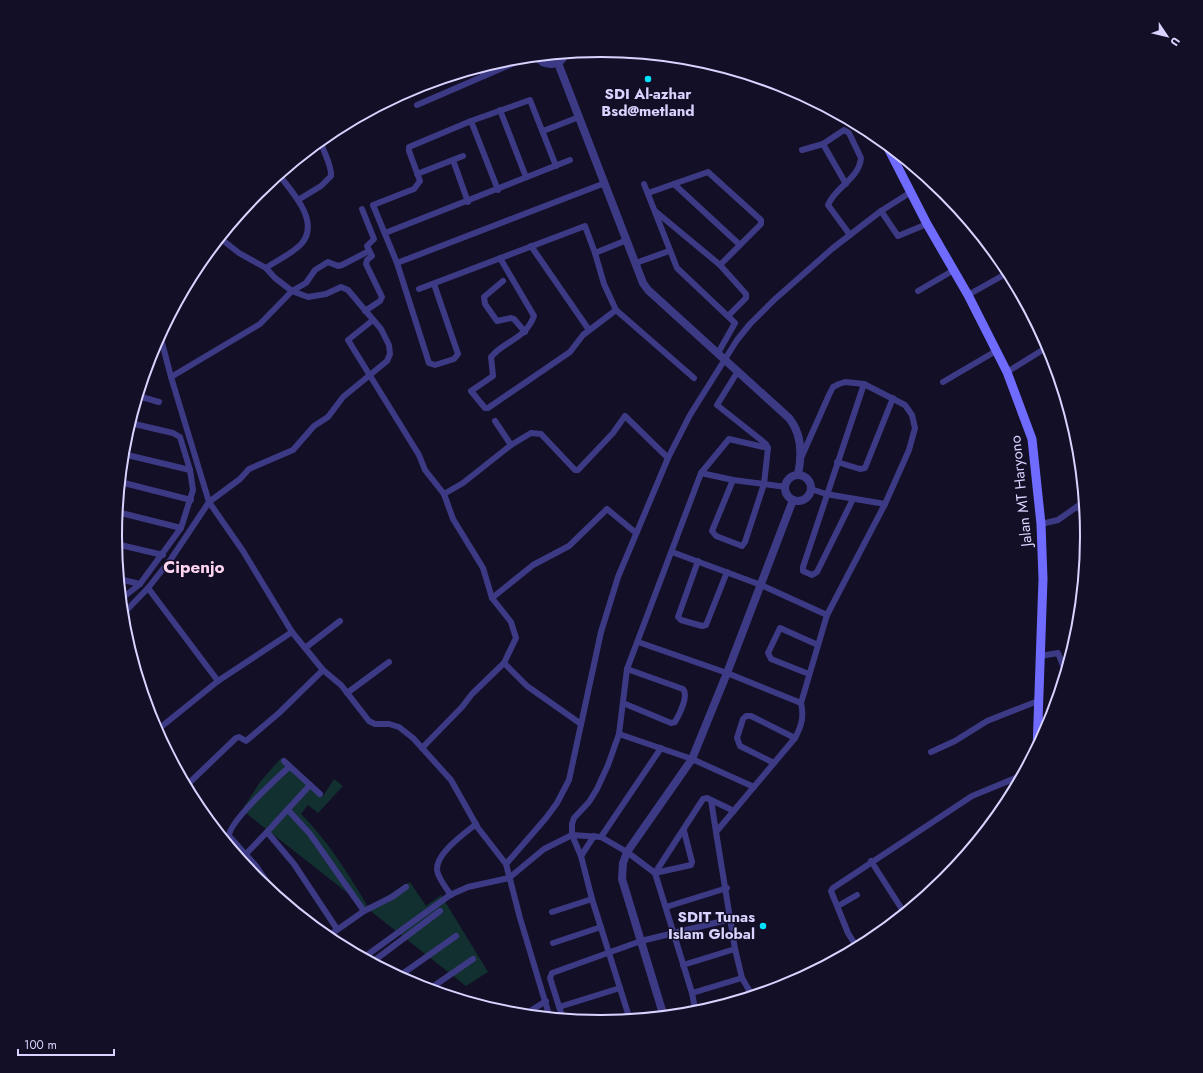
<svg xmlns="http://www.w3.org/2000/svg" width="1203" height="1073" viewBox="0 0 1203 1073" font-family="Jost,sans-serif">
	<rect width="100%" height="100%" fill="#130f26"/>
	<path fill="#12302f" d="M281,758L323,796L334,779L343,786L318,813L308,805L301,814C328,841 348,873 368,907L410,882L426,906L441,895L488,972L466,986L242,810L260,782Z"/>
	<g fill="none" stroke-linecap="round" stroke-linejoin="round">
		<g stroke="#3d3a85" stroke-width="6">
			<path d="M481,67L484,76"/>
			<path d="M417,105L528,57"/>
			<path d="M500,110L526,177"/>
			<path d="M471,121L498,190"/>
			<path d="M543,131L579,117"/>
			<path d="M823,144L846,184"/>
			<path d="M802,150L823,144L844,130L849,133L861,158C859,179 835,187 828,205L850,235"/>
			<path d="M453,160L468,202"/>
			<path d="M417,174L463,156"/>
			<path d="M644,184L677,268L735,323L718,353"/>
			<path d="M674,184L740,245"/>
			<path d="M648,193L708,172L761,220V224L720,265"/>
			<path d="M298,200L321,186L331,176C332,166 324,153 321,143L338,133L351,121"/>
			<path d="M362,209L374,239L367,246L372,256L367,260L366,264L382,297L380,301L365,311"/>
			<path d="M655,211L720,265L746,294V298L728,316"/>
			<path d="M881,211L898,236L927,224"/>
			<path d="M385,233L570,160"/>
			<path d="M627,240L595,253L604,284L616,310L694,378"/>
			<path d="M531,246L589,330"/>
			<path d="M500,258L534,316C525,340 505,340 491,357L493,376L471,391L485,408H488L570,352L583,335L616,310"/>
			<path d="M397,263L605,183"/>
			<path d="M636,263L669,251"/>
			<path d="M266,268C276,261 295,252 302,243C320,221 292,192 279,175"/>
			<path d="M503,281L484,297L485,304L497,321L511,318L514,319L525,332"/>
			<path d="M434,284L458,354L454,359L435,365L429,363L428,360L397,263L373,205L414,189L420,181L409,151V147L471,121L530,100L556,166"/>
			<path d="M419,289L585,226L595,253"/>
			<path d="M918,291L954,270"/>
			<path d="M968,295L1009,272"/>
			<path d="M373,320L348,340L419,455L425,470L444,494L453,519L483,568L492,598L511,622L516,638L504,663L472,694L462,707L422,748"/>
			<path d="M160,335L171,377L209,502L243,551L292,632L323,670L341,685L369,721L375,724H389L399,727L413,738L451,780L478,828L506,864L520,918L550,1018"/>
			<path d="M1007,372L1049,346"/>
			<path d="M171,377L260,324L292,291L306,283L315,270L328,262L338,266L342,265L369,251"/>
			<path d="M943,382L996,351"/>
			<path d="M138,396L159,402"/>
			<path d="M495,421L511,445"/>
			<path d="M123,454L190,470"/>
			<path d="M837,462L860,469L865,468L893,398"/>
			<path d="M701,473L733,480L786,487"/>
			<path d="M733,480L712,531L716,536L742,546L745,542L764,484L768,448L766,444L717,405L738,371"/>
			<path d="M120,482L191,500"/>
			<path d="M811,489L826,494L885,504"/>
			<path d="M444,494L463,483L511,445L531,433L541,434L575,470H578L613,433L625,416L668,458"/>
			<path d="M853,499L817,572L812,575L803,571V567L864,384"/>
			<path d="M1078,507L1086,516"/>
			<path d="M117,512L181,528"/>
			<path d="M1041,524L1058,520L1085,501"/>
			<path d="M116,544L163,555"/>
			<path d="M672,552L761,585L827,615"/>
			<path d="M698,561L678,617L681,620L702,626L706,625L727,572"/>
			<path d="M119,579L140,584"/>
			<path d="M148,588L218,681"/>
			<path d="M492,598L533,565L569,546L607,509L636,533"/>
			<path d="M121,599L140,584L181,528L193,490L190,470L180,437L173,433L130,423"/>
			<path d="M123,614L148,588L171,559L209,502L240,479L249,469L293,450L314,426L328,417L343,397L387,361L390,354L389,345L381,329L348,290L341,287L326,294L308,297L292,291L275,278L266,268L239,253L220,238"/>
			<path d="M638,642L727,673L801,703"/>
			<path d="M305,648L340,621"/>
			<path d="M1040,656L1058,653L1066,673"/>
			<path d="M504,663L527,686L581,724"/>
			<path d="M809,674L771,659L768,653L780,628L818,645"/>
			<path d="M347,693L389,662"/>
			<path d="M623,703L671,723L675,722C679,715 689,696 683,689L627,669"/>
			<path d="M156,731L218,681L292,632"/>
			<path d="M619,734L692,759L754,787"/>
			<path d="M931,752L955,741L987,721L1038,701"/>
			<path d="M284,761L320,794"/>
			<path d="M774,763L740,746L737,738L743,719L746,716H751L795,738"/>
			<path d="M186,786L236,738L239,737L246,741L279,713L323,670"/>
			<path d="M711,800L716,832"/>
			<path d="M288,810L310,834L364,911L392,897L406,887"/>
			<path d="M267,832L310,785"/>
			<path d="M601,837L661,748"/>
			<path d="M245,855L267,832L294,864L337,929"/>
			<path d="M581,856L594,836"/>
			<path d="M871,861L905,914"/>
			<path d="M506,864L546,818L557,803L569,780L601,632L618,577L668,458L690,415L737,340L750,324L774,300L833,248L881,211L911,192"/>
			<path d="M451,895C446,888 438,878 437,870C436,853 464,834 476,824"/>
			<path d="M278,898L256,866L229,836C229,822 277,778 289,767"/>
			<path d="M838,906L857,895"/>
			<path d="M666,907L727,888"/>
			<path d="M552,912L592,899"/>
			<path d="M327,937L364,911"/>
			<path d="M553,943L601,927"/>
			<path d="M858,949L848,933L831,891L833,888L972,796L1023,775"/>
			<path d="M363,958L450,895L468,887L509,878L544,849L572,835L601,837L627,852L655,873L691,865L692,862L684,831"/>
			<path d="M371,963L440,911"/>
			<path d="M683,965L735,949"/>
			<path d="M398,977L456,936"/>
			<path d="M428,990L473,959"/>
			<path d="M692,993L742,978"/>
			<path d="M753,997L742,978L735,949L716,832L795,738C802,725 804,716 801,703L827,615L885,504L909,450L915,428L912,415L905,405L864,384L845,382L839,384L833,387L829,395L801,458"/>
			<path d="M460,999L461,998"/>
			<path d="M559,1007L620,988"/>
			<path d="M696,1014L692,993L655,873L703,799L707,798L734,811"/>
			<path d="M524,1015L546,1001"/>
			<path d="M563,1019L550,978L552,973L641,941L731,919"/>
			<path d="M630,1020L592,899L581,856L572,835V824L574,818L589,802L597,789L608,765L619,734L627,669L701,473L729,439L768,448"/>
			<path d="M607,1022L628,1015"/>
		</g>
		<g stroke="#3d3a85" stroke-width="8">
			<path d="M536,56C544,67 560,67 565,54"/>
			<path d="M558,63L643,283L648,290L789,418C802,434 802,456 798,475"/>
			<circle cx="798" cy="488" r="13"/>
			<path d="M664,1017L622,879L623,863L627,852L692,759L727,673L793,500"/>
		</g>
		<path stroke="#6f6bff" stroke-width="9" d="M886,144L927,224L968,295L1007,372L1032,439L1041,524L1043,579L1037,750"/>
	</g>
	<g fill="#00e5ff" stroke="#130f26" stroke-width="1.5">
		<circle cx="648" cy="79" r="4"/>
		<circle cx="763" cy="926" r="4"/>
	</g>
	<g text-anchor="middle" stroke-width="3" stroke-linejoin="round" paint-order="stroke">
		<g font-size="15" font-weight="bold" fill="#d9d4ff" stroke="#130f26">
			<text x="648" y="99">SDI Al-azhar<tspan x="648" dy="17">Bsd@metland</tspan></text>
			<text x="755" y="922" text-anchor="end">SDIT Tunas<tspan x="755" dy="17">Islam Global</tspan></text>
		</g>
		<g font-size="15" fill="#d9d4ff" stroke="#130f26">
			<text transform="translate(1021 491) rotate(-96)" y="5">Jalan MT Haryono</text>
		</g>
		<g font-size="17" font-weight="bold" fill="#ffd6f0" stroke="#130f26">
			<text x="194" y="573">Cipenjo</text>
		</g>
	</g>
	<path d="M0 0H1203V1073H0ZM122 536a479 479 0 1 1 958 0a479 479 0 1 1-958 0Z" fill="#130f26" fill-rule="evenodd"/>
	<path fill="none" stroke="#d9d4ff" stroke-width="2" d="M122 536a479 479 0 1 1 958 0a479 479 0 1 1-958 0Z"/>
	<g transform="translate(1167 36) rotate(125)" stroke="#130f26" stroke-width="3" paint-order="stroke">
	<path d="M0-3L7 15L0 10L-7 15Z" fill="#d9d4ff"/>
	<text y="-6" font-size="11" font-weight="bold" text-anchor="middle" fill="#d9d4ff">U</text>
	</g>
	<path d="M18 1049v6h96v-6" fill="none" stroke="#d9d4ff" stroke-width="2"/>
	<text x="24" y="1049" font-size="12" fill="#d9d4ff" stroke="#130f26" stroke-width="3" paint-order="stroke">100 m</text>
</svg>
